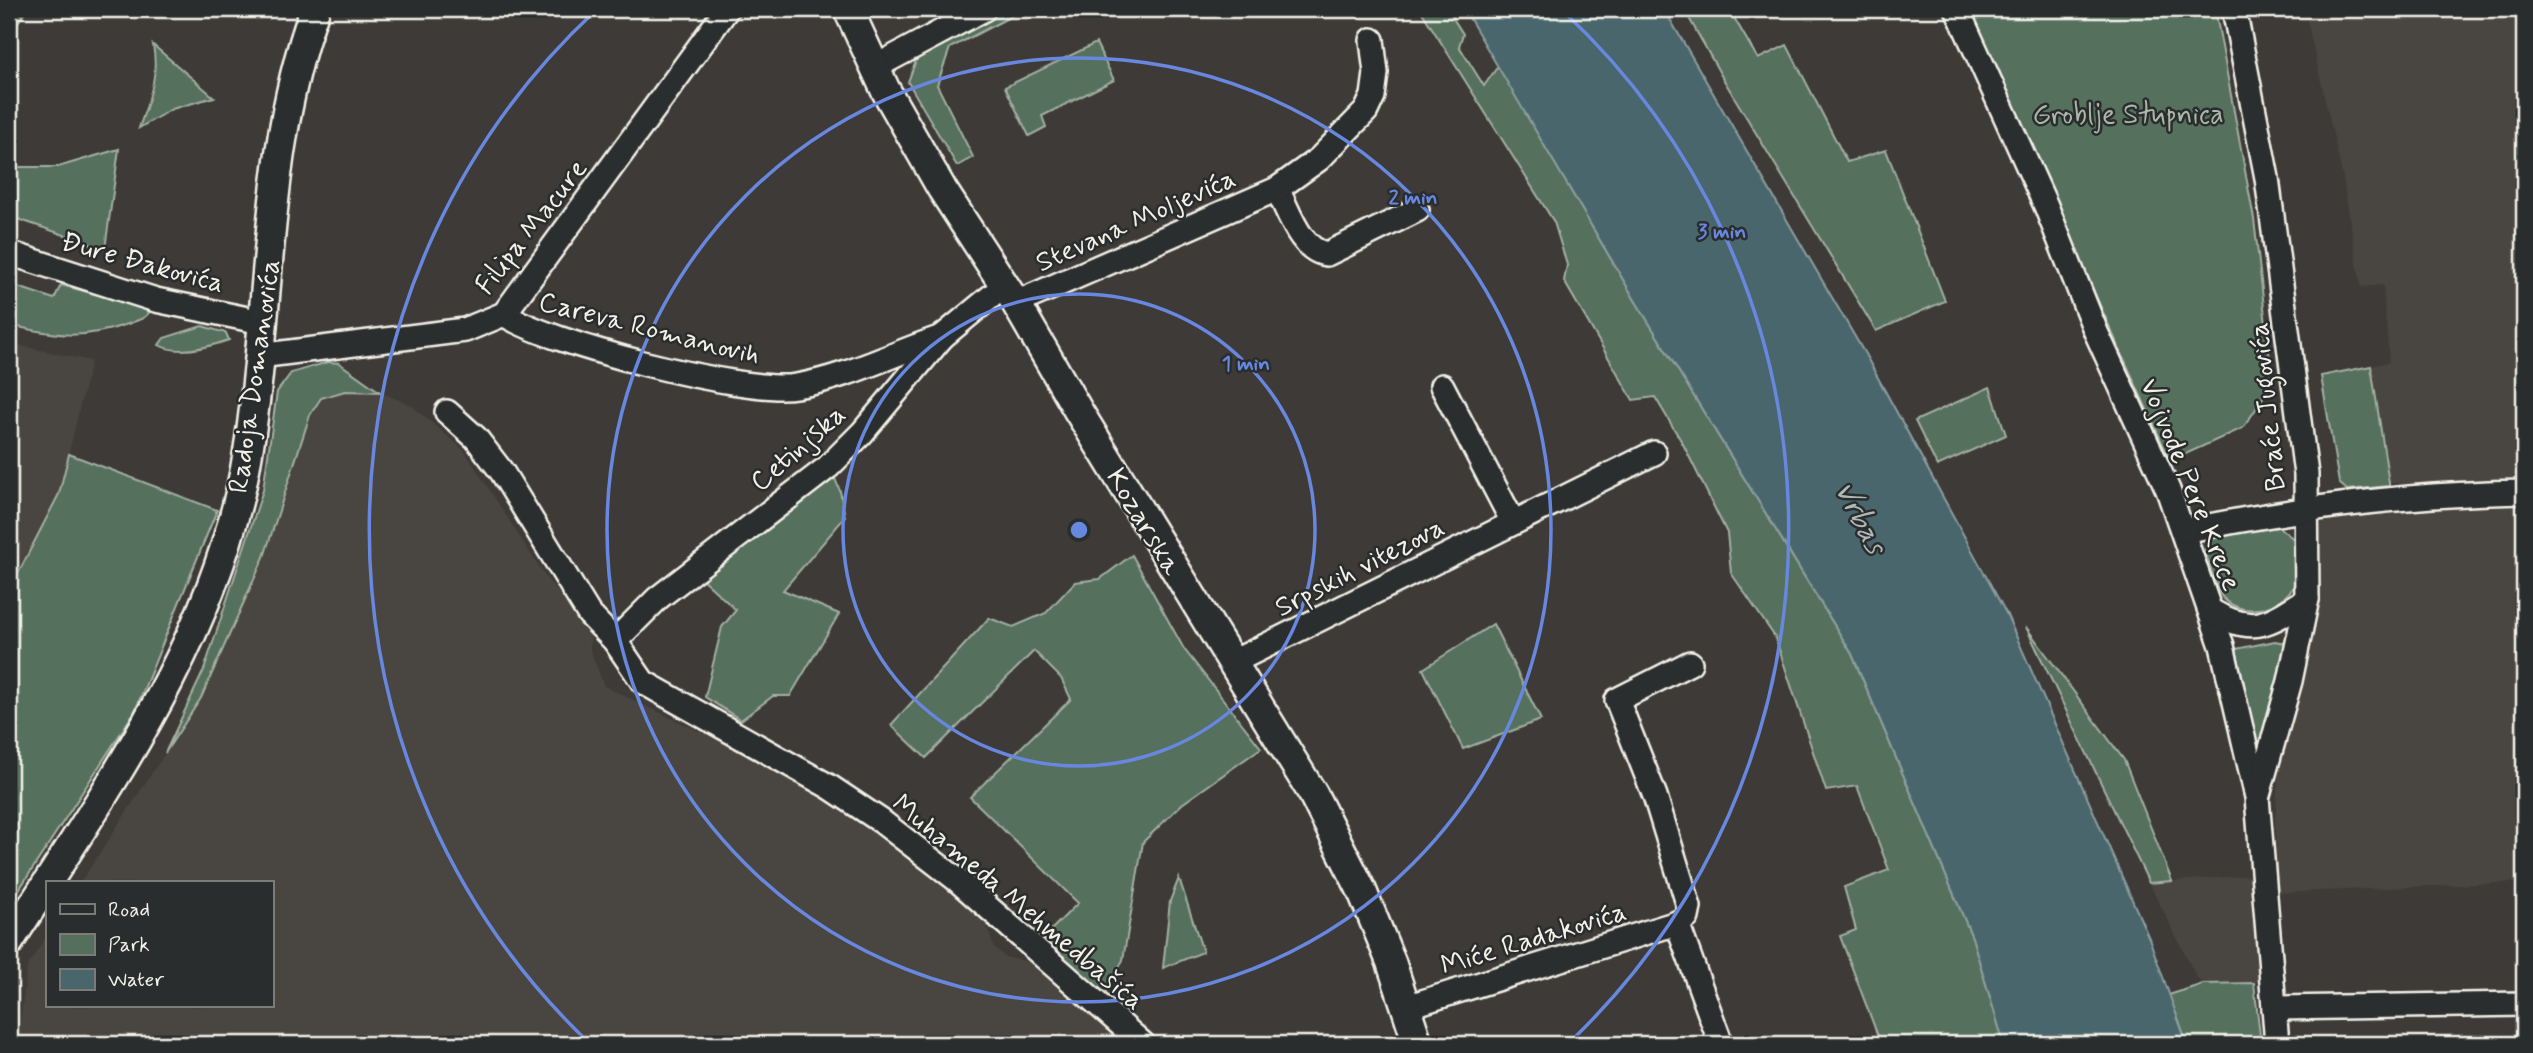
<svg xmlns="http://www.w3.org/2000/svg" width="2533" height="1053" viewBox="0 0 2533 1053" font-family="Mynerve,sans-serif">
	<rect width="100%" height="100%" fill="#3d3a38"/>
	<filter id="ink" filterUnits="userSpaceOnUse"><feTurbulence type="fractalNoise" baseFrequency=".0143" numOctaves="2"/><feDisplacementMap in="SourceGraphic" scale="14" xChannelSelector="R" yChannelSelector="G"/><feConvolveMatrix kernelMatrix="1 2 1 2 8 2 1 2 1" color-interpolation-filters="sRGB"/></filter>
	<g filter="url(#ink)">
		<g fill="#4a4440">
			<path d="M2249,9H2524V486L2389,483L2371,366L2389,362L2383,285L2361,287L2342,174L2305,12L2250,14Z"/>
			<path d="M9,343L91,361L59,494L9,591Z"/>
			<path d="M345,391L380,392L411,405L464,450L547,579L591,631L590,649L604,686L806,782L893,845L983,916L994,947L1005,957L1030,962L1122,1044H24L18,1037L27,967L47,935V1006H271V883H80L201,698L264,557L310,415L321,398Z"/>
			<path d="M2524,505V882L2277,893L2275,819L2279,765L2317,536L2322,523L2329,517L2339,514Z"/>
			<path d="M2253,875L2261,982L2203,984L2197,978L2149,883Z"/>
		</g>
		<g fill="#556f5d" stroke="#a4b0a2" stroke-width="2">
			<path d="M9,9H27L9,36Z"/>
			<path d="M999,9H1025L950,48L937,85L973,157L957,166L908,82L919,52Z"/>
			<path d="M1420,9H1447L1463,34L1459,46L1484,86L1498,66L1635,300L1852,654L1972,937L2004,1044H1881L1840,936L1856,930L1844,887L1889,870L1857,786L1826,791L1775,637L1731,573L1727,533L1683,444L1655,397L1633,400L1564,281L1567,265L1554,222Z"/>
			<path d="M1684,9H1729L1758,59L1787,45L1847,162L1886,150L1945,301L1876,331L1722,77Z"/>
			<path d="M1966,9H2215L2254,219L2271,369L2262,400L2243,428L2181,456H2168Z"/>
			<path d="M1096,43L1114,80L1042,116L1046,127L1029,136L1005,87Z"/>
			<path d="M153,45L214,97L172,109L139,128C149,99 159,77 153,45Z"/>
			<path d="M119,149L105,249L9,216V167H58Z"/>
			<path d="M9,284L54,299L61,285L151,309C147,319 138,320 128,324C81,340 57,336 9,325Z"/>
			<path d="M202,326L226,333L229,340C209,347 178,356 159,345L164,338Z"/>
			<path d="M328,362L339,363L380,392L345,391L321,398L310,415L264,557L201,698L165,753L204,670L263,490L277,392L291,373Z"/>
			<path d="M2371,366L2389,483V486L2347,490L2339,483L2321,376Z"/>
			<path d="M1990,387L2006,435L1937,466L1915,421Z"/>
			<path d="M69,454L217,510L135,711L9,905V591L59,494Z"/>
			<path d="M832,471L840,491L845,517L783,590L839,614L790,696H773L741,720L705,697L722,627L736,610L699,576Z"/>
			<path d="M2276,525L2295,540C2298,550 2300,567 2297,577C2289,608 2244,621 2222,597C2216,589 2213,576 2210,566C2206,555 2201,546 2211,536Z"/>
			<path d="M1132,555L1184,649L1261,748L1182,804L1143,842L1123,960L1104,995L1039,942L1078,903L970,797L1071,699L1061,678L1034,651L926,758L891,725L989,618L1013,627L1046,613L1075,582L1100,579Z"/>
			<path d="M1493,624L1541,720L1463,749L1423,669Z"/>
			<path d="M2026,627L2124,760L2172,881L2149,883Z"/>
			<path d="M2275,641L2290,644L2261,746L2256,740L2236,649Z"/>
			<path d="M1179,878L1203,952L1163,968L1170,901Z"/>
			<path d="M2254,983L2261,1044H2187L2169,995L2203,984Z"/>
		</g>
		<path fill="#49666d" stroke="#8d9e9e" stroke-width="2" d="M1464,9H1664L1865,354L2006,613L2149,938L2187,1044H2004L1972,937L1852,654L1635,300Z"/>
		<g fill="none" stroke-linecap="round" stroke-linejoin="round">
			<g stroke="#f4f1e8" stroke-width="28">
				<g id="minor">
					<path d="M1957,9L2046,206L2096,332L2168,490L2222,646L2257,797L2277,1044"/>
					<path d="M2234,9L2267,178L2306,474L2307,599L2290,681L2258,795"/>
					<path d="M875,67L984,9"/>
					<path d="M1277,189C1289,211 1300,251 1327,254L1417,210"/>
					<path d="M9,253L156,300L262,322"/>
					<path d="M1016,303L1277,189L1319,159L1366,111L1373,96L1376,73L1372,40"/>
					<path d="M504,314C546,343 747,395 796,386C846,378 894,353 942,337"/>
					<path d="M259,356L465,330L504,314L727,9"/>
					<path d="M1442,386L1513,522"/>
					<path d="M447,412L476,438L502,472L589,614L615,641L643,682L830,787L881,821L956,879L1143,1044"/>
					<path d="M2184,531C2295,508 2410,494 2524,492"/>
					<path d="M2211,611C2253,636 2269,624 2307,599"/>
					<path d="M615,641L658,598L828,467L862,433L942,337L1005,285"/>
					<path d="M1231,663L1654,453"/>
					<path d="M1677,923L1721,1044"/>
					<path d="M1406,1007L1677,923L1687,917L1689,907L1655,796L1617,700L1690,663"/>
					<path d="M2274,1008L2524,1004"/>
				</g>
			</g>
			<g stroke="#f4f1e8" stroke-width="33">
				<g id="major">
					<path d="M848,9L885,89L942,189L1016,303L1079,412L1313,794L1362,891L1391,962L1418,1044"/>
					<path d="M9,942C107,789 219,635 248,452C272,305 263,150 315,9"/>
				</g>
			</g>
			<use href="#minor" stroke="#2a2d2e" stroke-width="23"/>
			<use href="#major" stroke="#2a2d2e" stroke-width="28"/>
		</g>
	</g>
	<g fill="none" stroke="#6887de" stroke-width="3.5">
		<circle cx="1079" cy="530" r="236"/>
		<circle cx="1079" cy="530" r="472"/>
		<path d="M586 1040A709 709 0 0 1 595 11M1563 11A709 709 0 0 1 1572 1040"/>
	</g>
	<g text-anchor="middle" stroke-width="5" stroke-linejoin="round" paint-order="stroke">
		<g font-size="28" fill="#acb6a9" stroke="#2a2d2e">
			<text x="2128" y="123">Groblje Stupnica</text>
		</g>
		<g font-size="28" fill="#f4f1e8" stroke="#2a2d2e">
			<text transform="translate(1135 219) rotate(-24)" y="10">Stevana Moljevića</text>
			<text transform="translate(530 226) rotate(-52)" y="10">Filipa Macure</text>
			<text transform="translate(143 261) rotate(15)" y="10">Đure Đakovića</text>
			<text transform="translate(650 327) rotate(14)" y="10">Careva Romanovih</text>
			<text transform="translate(253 376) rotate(-82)" y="10">Radoja Domanovića</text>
			<text transform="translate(2266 407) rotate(-96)" y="10">Braće Jugovića</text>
			<text transform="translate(797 447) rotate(-41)" y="10">Cetinjska</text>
			<text transform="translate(2192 484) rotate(68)" y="10">Vojvode Pere Krece</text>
			<text transform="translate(1145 521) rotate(59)" y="10">Kozarska</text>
			<text transform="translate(1359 566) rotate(-27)" y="10">Srpskih vitezova</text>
			<text transform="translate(1019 901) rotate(40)" y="10">Muhameda Mehmedbašića</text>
			<text transform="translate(1533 937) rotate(-17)" y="10">Miće Radakovića</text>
		</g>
		<g font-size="30" font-style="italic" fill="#b0b9b7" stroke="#2a2d2e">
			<text transform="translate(1861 517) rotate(62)" y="10">Vrbas</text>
		</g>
	</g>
	<circle cx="1079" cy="530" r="10" fill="#6887de" stroke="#2a2d2e" stroke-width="3.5"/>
	<g font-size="21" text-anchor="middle" font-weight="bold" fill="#6887de" stroke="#2a2d2e" stroke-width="5" stroke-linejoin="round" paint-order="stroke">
		<text x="1413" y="204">2 min</text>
		<text x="1722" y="238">3 min</text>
		<text x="1246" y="370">1 min</text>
	</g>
	<rect width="2533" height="1053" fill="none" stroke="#2a2d2e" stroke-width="35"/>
	<rect x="18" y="18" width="2498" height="1018" fill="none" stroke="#f4f1e8" stroke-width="2.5" filter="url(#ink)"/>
	<rect x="46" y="881" width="228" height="126" fill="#2a2d2e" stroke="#7b7b78" stroke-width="2"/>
	<rect x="60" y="904" width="35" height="10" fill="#2a2d2e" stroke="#7b7b78" stroke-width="2"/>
	<text x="108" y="916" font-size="21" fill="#f4f1e8">Road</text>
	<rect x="60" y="934" width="35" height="21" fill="#556f5d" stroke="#7b7b78" stroke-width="2"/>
	<text x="108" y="951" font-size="21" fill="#f4f1e8">Park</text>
	<rect x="60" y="969" width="35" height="21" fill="#49666d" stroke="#7b7b78" stroke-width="2"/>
	<text x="108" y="986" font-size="21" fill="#f4f1e8">Water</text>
</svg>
